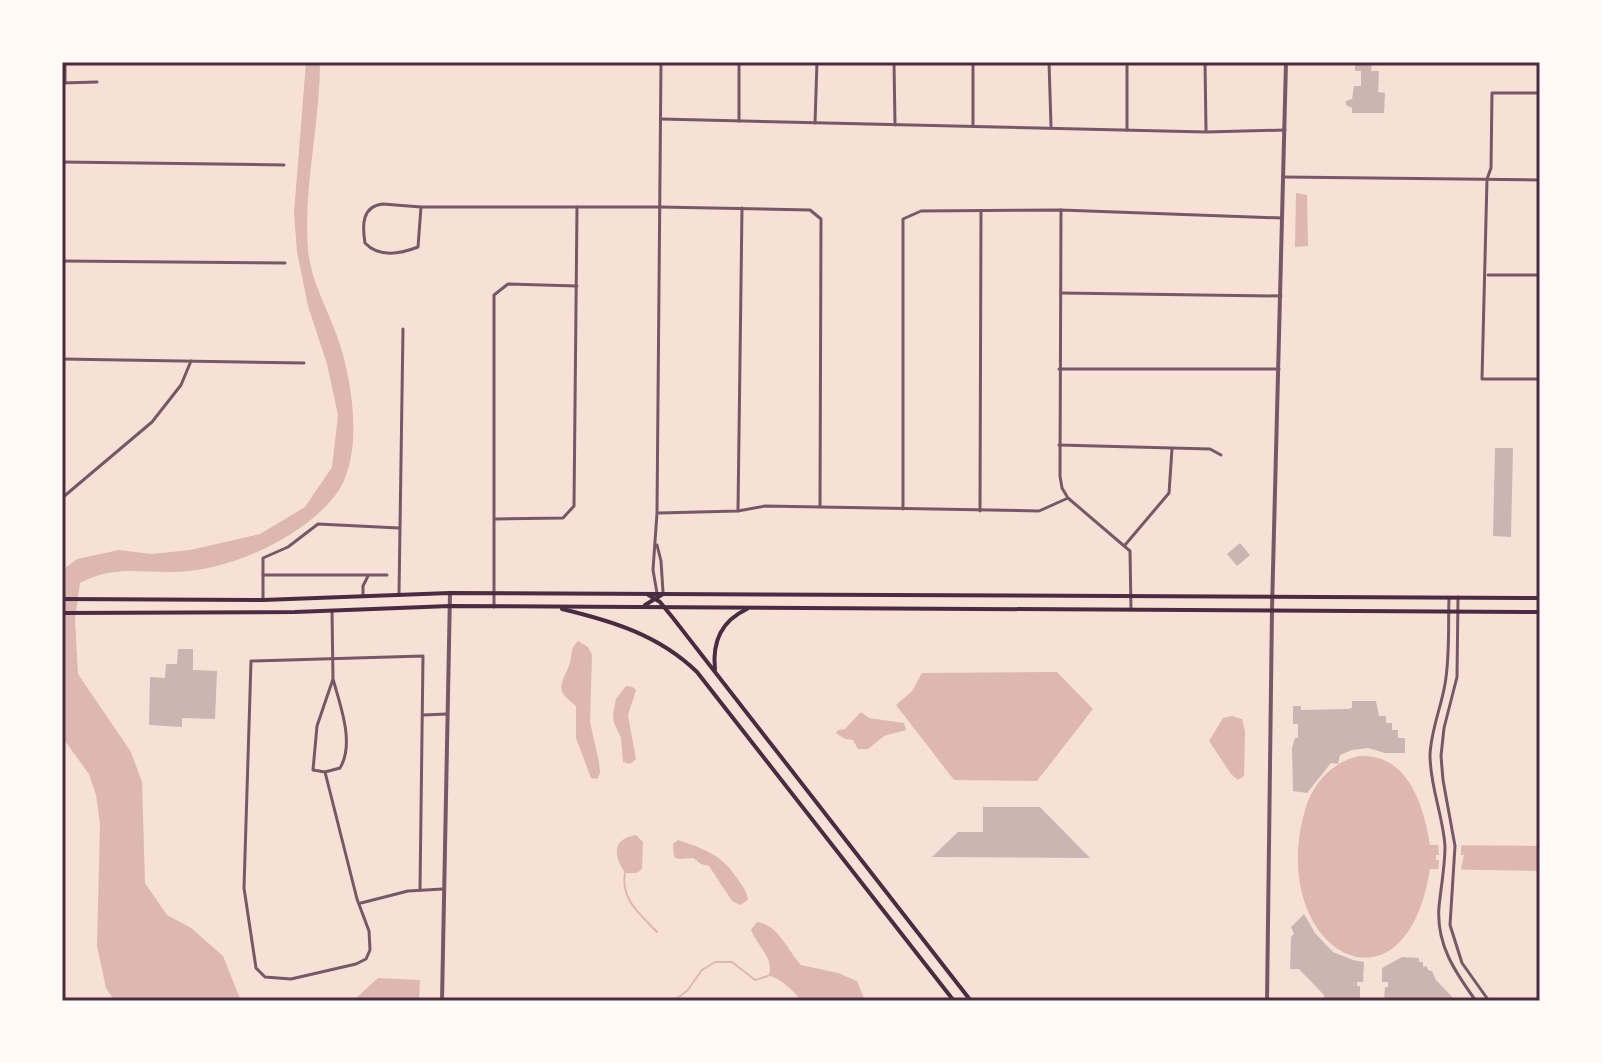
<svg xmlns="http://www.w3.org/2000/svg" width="1602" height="1063" viewBox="0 0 1602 1063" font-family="Roboto,sans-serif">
	<rect width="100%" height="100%" fill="#f7e1d7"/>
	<g fill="#dcb8b0">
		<path d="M306,62H320C320,125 303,187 308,250C311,281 327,308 337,336C352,378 364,450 339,490C325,511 301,529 279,541C249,558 210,571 175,572C139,573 115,565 80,583L75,619L78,674L131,752L142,782L145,883L167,915L191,928L223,956L241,1001H115L106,988L97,946L100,824L96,795L89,774L62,737V570L77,559L119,550L151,554L190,550L260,534L305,507L332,467L338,415L327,364L308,306L297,252L294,213Z"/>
		<path d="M1296,193L1307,195L1308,246L1295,247Z"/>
		<path d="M578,641L588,647L592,655L590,722L599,762L600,773L597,779L591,778L576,738V706C555,690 560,687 569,666C573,656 569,649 578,641Z"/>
		<path d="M1057,672L1093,709L1037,781L954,780L896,705L912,691L922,673Z"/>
		<path d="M626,686L633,687L636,690L628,715L636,759L630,764L623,762L621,738L614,723L613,714L616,699Z"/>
		<path d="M861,712L869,718L904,723L906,730L884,736L868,749H858L853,740L845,739L836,733L838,730L845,729Z"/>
		<path d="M1232,716L1242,719L1245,731L1244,776L1238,780L1231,774L1209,741L1223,718Z"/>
		<path d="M1359,756C1408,753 1424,806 1430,845L1540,846V871L1430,869C1405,1029 1265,950 1305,810C1312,784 1332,762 1359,756Z"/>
		<path d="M636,835L643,842L642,869L636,873H625C613,855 612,839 636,835Z"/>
		<path d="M678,840C704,849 721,854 737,878C742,886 747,890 748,900L740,905L732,901L709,866L701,864L693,858L678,859L674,857L673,844Z"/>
		<path d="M757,922C779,925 787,950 801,965L838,973L857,981L865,1001H801C796,992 776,975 768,976C776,960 757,946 751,930Z"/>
		<path d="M378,978L420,980L419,1001H353Z"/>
	</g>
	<path fill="#f7e1d7" d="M1438,841H1461V855H1464L1460,874L1438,873L1439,860H1436V855H1439Z"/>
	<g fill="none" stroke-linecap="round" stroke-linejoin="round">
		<g stroke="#dcb8b0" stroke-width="2">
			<path d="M625,873C620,899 640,914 657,932"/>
			<path d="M673,1001L687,991L702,970L715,962H732L755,980L768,976"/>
		</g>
	</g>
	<g fill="#ccb4b1">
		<path d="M1355,62H1372L1371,71H1379L1378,92L1385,93L1384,113H1352V108L1346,105V101L1352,99L1354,86H1361V71H1355Z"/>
		<path d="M1495,448H1513L1511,537L1493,536Z"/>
		<path d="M1240,543L1250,555L1237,566L1227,554Z"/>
		<path d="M178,649H193V670L217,671L215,719L182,718V727L149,725L150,677L165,678L166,664H177Z"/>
		<path d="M1352,701H1376L1379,716H1386V723H1392V730H1398V738H1405V753H1385L1368,748L1352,750L1340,755L1338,764L1331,763L1307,793L1293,791L1292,748L1295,738H1298V724H1293V706H1301V710L1348,709L1352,708Z"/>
		<path d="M983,807H1040L1090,858L932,857L958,832H983Z"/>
		<path d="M1304,914L1315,933L1333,952L1353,960L1364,962L1363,982H1357V986H1360V1001L1324,1000V995L1299,969H1290L1291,937L1294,934L1291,927Z"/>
		<path d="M1402,957L1419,958V962H1423V967L1427,966L1428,970L1432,971L1436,980L1456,1001L1384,1000L1385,987H1388V982H1382V968Z"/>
	</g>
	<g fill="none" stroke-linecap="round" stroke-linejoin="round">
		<g stroke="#755966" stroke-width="3">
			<path d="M894,62L895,125"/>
			<path d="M1049,62L1051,126"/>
			<path d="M1127,62V130"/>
			<path d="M1205,62L1206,130"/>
			<path d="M62,83L97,82"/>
			<path d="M65,83V62"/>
			<path d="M1540,93H1492L1491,168L1487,179L1482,379H1540"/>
			<path d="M661,119L1206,132L1285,130"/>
			<path d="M739,121V62"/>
			<path d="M815,123L817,62"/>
			<path d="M973,126V62"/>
			<path d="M62,162L284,165"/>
			<path d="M1284,177L1540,180"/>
			<path d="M383,204L421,207L418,247C400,254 379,258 365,243C362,225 362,206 383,204Z"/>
			<path d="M421,207H660L810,210L821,219L820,506"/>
			<path d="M1061,210L1060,476L1062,488L1068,498L1130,551L1131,609"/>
			<path d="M62,261L285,263"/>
			<path d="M1488,275H1540"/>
			<path d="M1061,293L1281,296"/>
			<path d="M62,359L304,363"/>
			<path d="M1059,369H1279"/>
			<path d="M1059,445L1210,449L1221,455"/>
			<path d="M62,498L152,422L181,385L191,361"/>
			<path d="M903,509V219L921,211L1061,210L1282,218"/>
			<path d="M738,511L742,208"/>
			<path d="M980,511L981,211"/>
			<path d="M659,513L738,511L765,506L1039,511L1068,498"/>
			<path d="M495,519L563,518L574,506L577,207"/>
			<path d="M657,545L661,561L663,592"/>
			<path d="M1125,545L1169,493L1172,449"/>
			<path d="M263,575V558L288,547L318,524L399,528"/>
			<path d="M657,593L653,570L657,513L661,62"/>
			<path d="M399,594L403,329"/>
			<path d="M363,595V586L368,576"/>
			<path d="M1458,597L1457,677L1444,728L1441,756L1443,780L1455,846L1450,925L1462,963L1489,1001"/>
			<path d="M1449,598C1448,627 1450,656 1445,684C1441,708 1431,730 1430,755C1430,787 1443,815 1445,846C1445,867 1441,886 1439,907C1436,944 1455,972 1476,1001"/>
			<path d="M263,600V575H387"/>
			<path d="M494,607V295L508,284L577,286"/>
			<path d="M332,611L333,679L317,726L313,770L325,772L340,768C355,743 340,705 333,679"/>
			<path d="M423,715L447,714"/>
			<path d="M325,772L357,899L369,931L370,950L366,959L356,964L291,979L265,977L256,968L244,888L251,661L423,656L420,890"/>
			<path d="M361,903L408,891L443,889"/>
		</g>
		<g stroke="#755966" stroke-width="4">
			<path d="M442,1001L450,593"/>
			<path d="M1267,1001L1272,609L1286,62"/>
		</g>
		<g stroke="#4a2c40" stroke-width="4">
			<path d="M647,594L660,602L673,618L971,1001"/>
			<path d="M62,599L263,600L450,593L1540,598"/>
			<path d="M645,605L663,594"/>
			<path d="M562,609C612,621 659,635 697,672L954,1001"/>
			<path d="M62,613L295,612L450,606L1540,612"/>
			<path d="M715,670C712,643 721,621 747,609"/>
		</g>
	</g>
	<rect width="1602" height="1063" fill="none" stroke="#fffaf5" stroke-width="128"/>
	<rect x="64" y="64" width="1474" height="935" fill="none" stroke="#4a2c40" stroke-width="3"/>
</svg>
